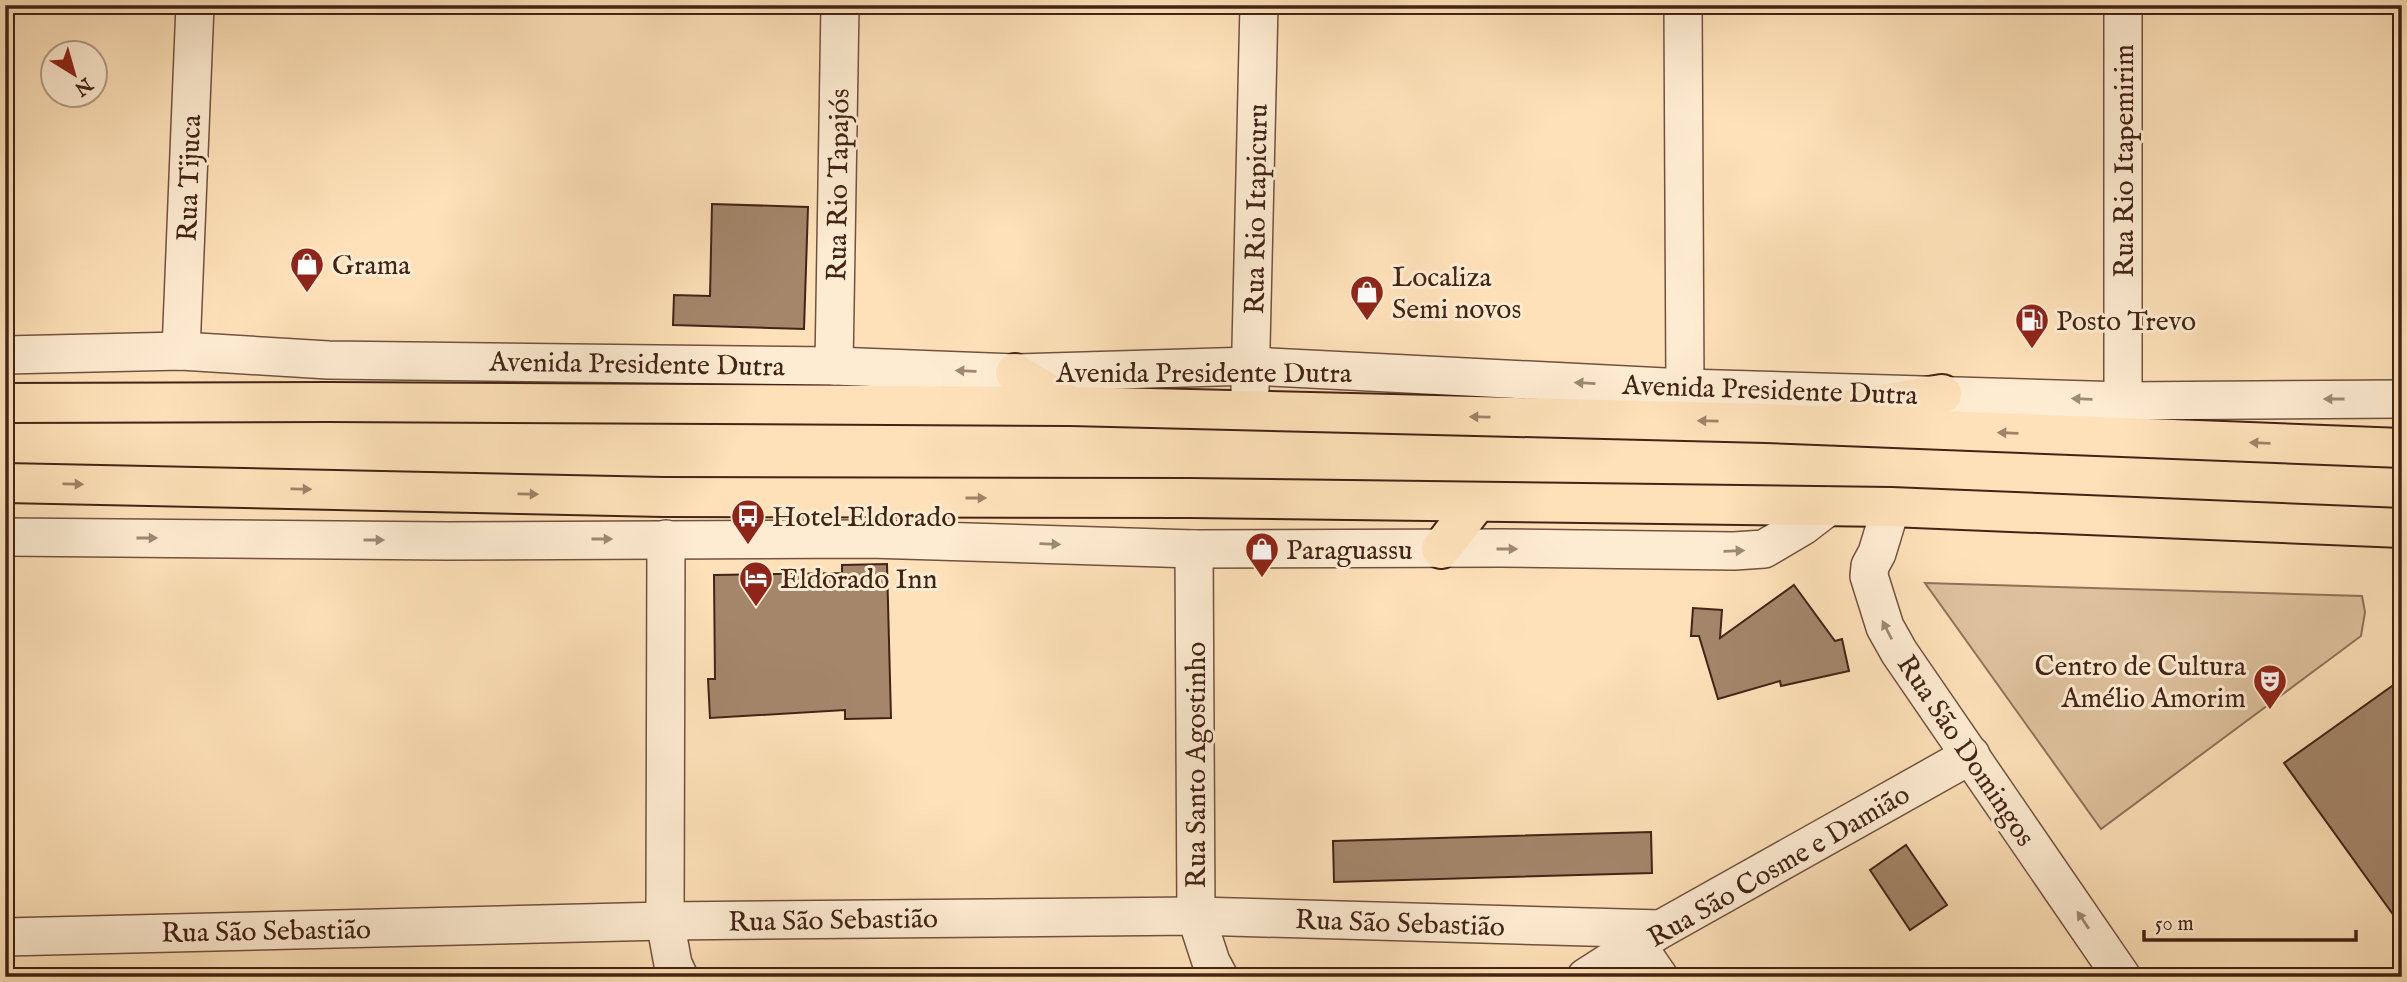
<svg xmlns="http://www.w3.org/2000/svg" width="2407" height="982" viewBox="0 0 2407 982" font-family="'IM FELL English',serif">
	<rect width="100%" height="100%" fill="#fee1b9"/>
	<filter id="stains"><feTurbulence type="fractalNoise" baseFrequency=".00286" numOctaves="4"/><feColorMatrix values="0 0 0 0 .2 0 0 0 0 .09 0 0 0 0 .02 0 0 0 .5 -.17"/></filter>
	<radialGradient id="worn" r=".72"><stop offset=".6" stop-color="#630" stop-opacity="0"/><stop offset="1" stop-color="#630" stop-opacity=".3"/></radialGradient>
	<path fill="#dec19d" stroke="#90725a" stroke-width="2" d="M1925,583L2362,596L2365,612L2361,636L2101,829Z"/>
	<g fill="#a4866b" stroke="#422316" stroke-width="2">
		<path d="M712,204L808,207L804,329L673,325L674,295L710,296Z"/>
		<path d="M887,564L891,718L845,719V710L710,718L708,679H715L714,575L842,573V565Z"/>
		<path d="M1794,585L1835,641L1842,639L1849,671L1781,686L1780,681L1718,699L1699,636H1691L1693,608L1722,610L1720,638Z"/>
		<path d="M2402,679V927L2284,763Z"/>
		<path d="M1651,832L1652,873L1334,882L1333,841Z"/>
		<path d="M1906,845L1947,905L1910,930L1870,870Z"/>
	</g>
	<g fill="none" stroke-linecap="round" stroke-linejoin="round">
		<g stroke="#71523f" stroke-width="40">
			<g id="minor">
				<path d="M1683,5L1685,388"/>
				<path d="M181,351L195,5"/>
				<path d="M5,355L181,351L328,360L834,366L1015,373L1252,366L1685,388L2123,401L2402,399"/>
				<path d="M834,366L840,5"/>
				<path d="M1250,389L1259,5"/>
				<path d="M2123,401V5"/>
				<path d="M1891,507L1877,553L1870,566L1869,576L1885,627L1899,652L2122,977"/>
				<path d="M5,537L447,541L870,539L1194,549L1501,548L1734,551L1764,549L1803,526L1829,506"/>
				<path d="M666,539L665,921L673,964L679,977"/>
				<path d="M1194,549L1196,916L1211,962L1219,977"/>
				<path d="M5,937L665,921L1196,916L1661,929"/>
				<path d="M1637,945L1659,977"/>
				<path d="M1586,977L1661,929L1971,755"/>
			</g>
		</g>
		<g stroke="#422316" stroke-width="42">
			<g id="highway">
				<path d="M1015,373L1070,406"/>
				<path d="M5,403L328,402L1070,406L1766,423L2402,448"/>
				<path d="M1847,410L1942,394"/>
				<path d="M5,483L664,497L1190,498L1891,507L2402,528"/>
				<path d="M1441,549L1477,502"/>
			</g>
		</g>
		<use href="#minor" stroke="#feecd2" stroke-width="37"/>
		<use href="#highway" stroke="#fee1b9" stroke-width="38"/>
	</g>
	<defs><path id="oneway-solid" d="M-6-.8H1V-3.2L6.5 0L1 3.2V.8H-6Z" transform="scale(1.75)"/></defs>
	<g fill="#a08874">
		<use href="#oneway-solid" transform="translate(966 371) rotate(-178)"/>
		<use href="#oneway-solid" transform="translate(1585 383) rotate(-177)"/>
		<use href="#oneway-solid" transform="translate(2082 399) rotate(-178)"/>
		<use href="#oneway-solid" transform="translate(2334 399) rotate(180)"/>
		<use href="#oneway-solid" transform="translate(147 538)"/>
		<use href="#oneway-solid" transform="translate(602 539)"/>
		<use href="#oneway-solid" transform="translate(374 540)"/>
		<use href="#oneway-solid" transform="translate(1050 544) rotate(2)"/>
		<use href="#oneway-solid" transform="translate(1507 549)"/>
		<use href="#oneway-solid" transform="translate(1734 551) rotate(-2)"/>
		<use href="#oneway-solid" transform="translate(1887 630) rotate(-117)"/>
		<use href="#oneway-solid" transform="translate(2083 920) rotate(-124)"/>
	</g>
	<g fill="#a08268">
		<use href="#oneway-solid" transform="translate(1480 417) rotate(-179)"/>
		<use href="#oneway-solid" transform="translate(1708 421) rotate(-179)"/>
		<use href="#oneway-solid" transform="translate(2008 433) rotate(-178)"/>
		<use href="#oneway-solid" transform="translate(2260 443) rotate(-178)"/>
		<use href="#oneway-solid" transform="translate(73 484) rotate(1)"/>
		<use href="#oneway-solid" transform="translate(301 489) rotate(1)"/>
		<use href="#oneway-solid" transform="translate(528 494) rotate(1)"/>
		<use href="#oneway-solid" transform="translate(976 498)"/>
	</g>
	<defs>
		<g id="shop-pin" transform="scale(1.75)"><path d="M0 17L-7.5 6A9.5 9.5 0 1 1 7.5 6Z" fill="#8f2418" stroke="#feecd2"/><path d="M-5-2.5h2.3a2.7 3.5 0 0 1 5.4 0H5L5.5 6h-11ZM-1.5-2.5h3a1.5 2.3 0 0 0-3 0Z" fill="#fff"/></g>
		<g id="fuel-pin" transform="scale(1.75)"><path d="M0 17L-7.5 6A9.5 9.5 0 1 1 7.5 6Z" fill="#8f2418" stroke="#feecd2"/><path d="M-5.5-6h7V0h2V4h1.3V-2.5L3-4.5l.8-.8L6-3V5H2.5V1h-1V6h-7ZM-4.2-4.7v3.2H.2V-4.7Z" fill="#fff"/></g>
		<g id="bus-pin" transform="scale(1.75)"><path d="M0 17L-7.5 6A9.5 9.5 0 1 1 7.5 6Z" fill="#8f2418" stroke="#feecd2"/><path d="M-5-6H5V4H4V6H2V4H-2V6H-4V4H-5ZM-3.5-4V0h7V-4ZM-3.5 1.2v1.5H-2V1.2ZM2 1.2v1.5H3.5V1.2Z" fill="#fff"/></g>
		<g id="hotel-pin" transform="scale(1.75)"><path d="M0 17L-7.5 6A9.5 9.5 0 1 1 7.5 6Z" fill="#8f2418" stroke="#feecd2"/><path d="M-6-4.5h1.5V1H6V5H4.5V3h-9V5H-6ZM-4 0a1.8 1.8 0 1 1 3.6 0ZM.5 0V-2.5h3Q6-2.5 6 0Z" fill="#fff"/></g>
		<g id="theatre-pin" transform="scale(1.75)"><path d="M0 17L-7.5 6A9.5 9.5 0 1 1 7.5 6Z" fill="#8f2418" stroke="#feecd2"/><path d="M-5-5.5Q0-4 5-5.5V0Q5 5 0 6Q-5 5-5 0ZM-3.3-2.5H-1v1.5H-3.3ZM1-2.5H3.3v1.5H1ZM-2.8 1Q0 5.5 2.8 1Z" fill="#fff"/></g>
	</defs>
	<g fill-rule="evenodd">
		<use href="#shop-pin" x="307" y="264"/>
		<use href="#shop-pin" x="1367" y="292"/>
		<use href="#fuel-pin" x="2032" y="320"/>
		<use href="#bus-pin" x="748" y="516"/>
		<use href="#shop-pin" x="1262" y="549"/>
		<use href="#hotel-pin" x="756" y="578"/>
		<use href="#theatre-pin" x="2270" y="681"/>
	</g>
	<g text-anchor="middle" stroke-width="6" stroke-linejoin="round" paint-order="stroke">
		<g font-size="28" fill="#422316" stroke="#feecd2">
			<text transform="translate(2123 161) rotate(-90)" y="10">Rua Rio Itapemirim</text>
			<text transform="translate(188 178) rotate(-88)" y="10">Rua Tijuca</text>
			<text transform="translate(837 185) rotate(-89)" y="10">Rua Rio Tapajós</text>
			<text transform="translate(1255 209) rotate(-89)" y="10">Rua Rio Itapicuru</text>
			<text transform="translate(637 363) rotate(1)" y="10">Avenida Presidente Dutra</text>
			<text x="1204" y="382">Avenida Presidente Dutra</text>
			<text transform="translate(1770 389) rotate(2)" y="10">Avenida Presidente Dutra</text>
			<text transform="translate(1967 750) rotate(56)" y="10">Rua São Domingos</text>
			<text transform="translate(1195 765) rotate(-90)" y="10">Rua Santo Agostinho</text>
			<text transform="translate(1778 865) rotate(-30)" y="10">Rua São Cosme e Damião</text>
			<text transform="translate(833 919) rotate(-1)" y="10">Rua São Sebastião</text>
			<text transform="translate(1400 922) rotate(2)" y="10">Rua São Sebastião</text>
			<text transform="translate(266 930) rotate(-1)" y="10">Rua São Sebastião</text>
		</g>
		<g font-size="28" fill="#422316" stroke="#feecd2" text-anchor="start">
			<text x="332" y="274">Grama</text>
			<text x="1392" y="286">Localiza<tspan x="1392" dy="32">Semi novos</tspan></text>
			<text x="2056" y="330">Posto Trevo</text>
			<text x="772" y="526">Hotel Eldorado</text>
			<text x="1286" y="559">Paraguassu</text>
			<text x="780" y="588">Eldorado Inn</text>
			<text x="2246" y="675" text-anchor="end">Centro de Cultura<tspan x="2246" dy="32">Amélio Amorim</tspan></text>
		</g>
	</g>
	<rect width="2407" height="982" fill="none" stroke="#fee1b9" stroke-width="28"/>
	<rect x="7" y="7" width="2393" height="968" fill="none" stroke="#422316" stroke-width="3.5"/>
	<rect x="14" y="14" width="2379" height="954" fill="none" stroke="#422316" stroke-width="2"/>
	<g transform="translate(74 74) rotate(143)"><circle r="33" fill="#feecd2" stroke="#b39c87" stroke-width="2"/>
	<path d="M0-5L12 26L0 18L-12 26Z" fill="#8f2418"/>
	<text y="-10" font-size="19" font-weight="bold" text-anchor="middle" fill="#422316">N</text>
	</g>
	<path d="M2144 930v10h212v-10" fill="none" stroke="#422316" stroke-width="3.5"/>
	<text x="2155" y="930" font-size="21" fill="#422316" stroke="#feecd2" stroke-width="5" paint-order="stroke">50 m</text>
	<rect width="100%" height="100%" filter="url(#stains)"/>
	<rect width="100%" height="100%" fill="url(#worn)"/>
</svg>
